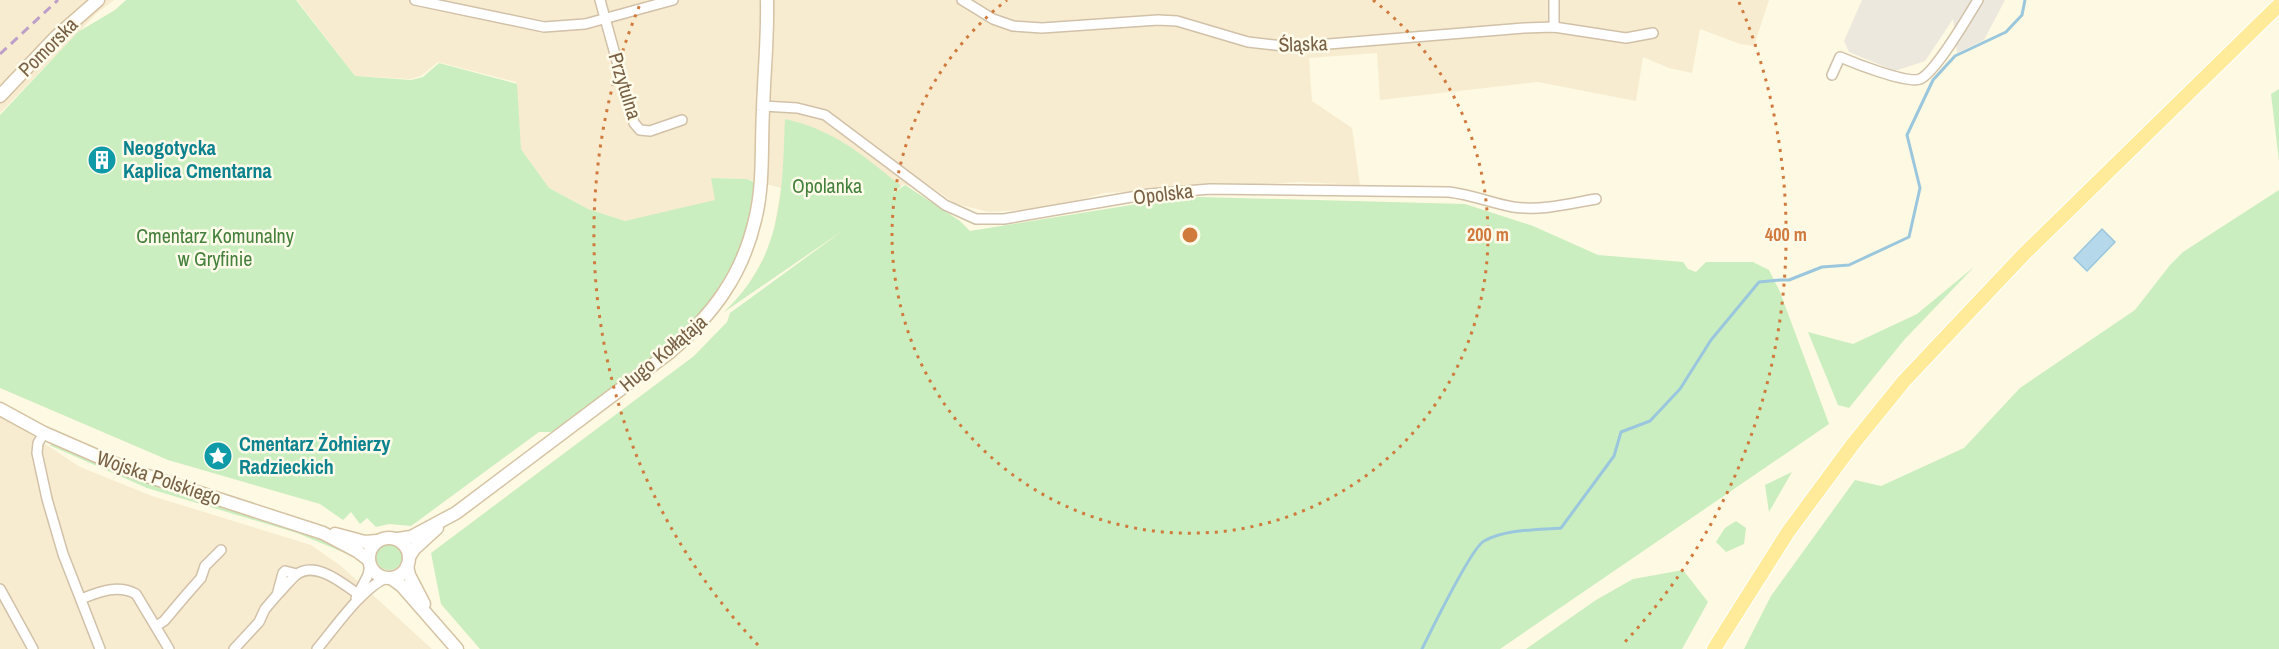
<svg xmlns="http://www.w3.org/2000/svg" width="2279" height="649" viewBox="0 0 2279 649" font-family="'Archivo Narrow',sans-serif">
	<rect width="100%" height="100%" fill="#fef9e2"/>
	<g fill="#f7ecd0">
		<path d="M0,0H114L97,13L0,113Z"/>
		<path d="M297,0H1769L1754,46L1740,44L1700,29L1692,73L1669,68L1643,57L1636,101L1538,82L1380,100L1377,53L1309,58L1312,101L1352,128L1360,185L1301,182L1104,193L1076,201L1021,210L989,212L956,204L917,177L909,187L904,184L859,219L724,312L743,294L767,253L773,235L781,188L747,179L711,178L716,200L661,214L625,221L588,209L549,188L521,149L516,82L438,62L421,76L410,79L355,76Z"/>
		<path d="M0,414L80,467L152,496L311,545L341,566L432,649H0Z"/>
	</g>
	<path fill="#ede8dd" d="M1862,0H2005L1984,40L1957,53L1953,19L1925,61L1895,71L1849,52L1844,41Z"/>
	<g fill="#caeebf">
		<path d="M126,0H296L355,76L411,80L423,77L439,63L517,84L521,149L549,188L588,209L625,221L715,200L711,178L747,179L754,182C751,206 747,230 738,253C709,331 617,384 553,432H539L411,526L389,524L376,527L367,518L360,524L351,512L343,520L320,504L168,460L0,388V115L78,32L115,10Z"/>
		<path d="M2279,89V161L2271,94Z"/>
		<path d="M785,119C834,130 863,155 901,186L891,195L905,185L960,221L970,231L1156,201L1200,197L1465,204L1533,226L1598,255L1683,262L1688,269L1696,272L1706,262H1753L1769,270L1780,292L1829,424L1500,649H480L441,604L431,553L694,356L727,322L730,313L845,229L724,312C783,256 782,195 785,119Z"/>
		<path d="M2279,190V649H1744L1771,596L1855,480L1881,486L1964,448L2020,388L2135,310L2170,265L2183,252Z"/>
		<path d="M1974,267L1904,340L1849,408L1838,405L1808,332L1853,344L1917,314Z"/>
		<path d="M55,444C135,484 223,507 308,533L335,543L350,551L345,553L297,533L147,488L49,445Z"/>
		<path d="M1792,472L1769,512L1765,485Z"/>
		<path d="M1736,521L1746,528L1744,544L1726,552L1716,542L1725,528Z"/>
		<circle cx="389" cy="557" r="13"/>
		<path d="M1683,570L1708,602L1682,649H1526L1596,600L1633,579Z"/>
	</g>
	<path fill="#b5d9ea" stroke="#9ac7dd" stroke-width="1.5" d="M2102,229L2115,242L2087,271L2074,258Z"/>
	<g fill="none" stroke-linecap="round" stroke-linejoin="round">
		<g stroke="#9ac7dd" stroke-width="3">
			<path d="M1781,280H1789L1822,267L1849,265L1909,237L1920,188L1907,135L1933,80L1955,56L2006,32L2022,15L2025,0"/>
			<path d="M1422,649C1431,631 1471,548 1484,541C1506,529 1536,530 1561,528L1614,456L1621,432L1650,421L1680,389L1711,340L1759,282L1780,280"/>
		</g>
		<g stroke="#d1c1a8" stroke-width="12">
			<g id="street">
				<path d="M415,0L544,27L585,24L673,0"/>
				<path d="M600,0L634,123L640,130L650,131L682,120"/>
				<path d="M962,0L993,19L1013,26L1042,28L1158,20L1177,21L1248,42L1292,47L1524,28L1554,27L1626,38L1653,33"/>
				<path d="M1554,0V27"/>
				<path d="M1832,75L1840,57C1854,63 1907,84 1920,79C1936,72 1968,16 1978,0"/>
				<path d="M763,106L797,108L825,115L945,205L976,219H1004L1149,194L1210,189L1449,192C1473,195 1491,203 1513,207C1542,211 1568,204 1596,199"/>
				<path d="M44,433L38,443L37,453L47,499L63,554L100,649"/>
				<path d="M0,589L33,649"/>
				<path d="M279,593C285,587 290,580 296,575C315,560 342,583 358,594"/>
				<path d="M356,598L368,575L370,565"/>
				<path d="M81,599C99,592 117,584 136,594L169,649"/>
				<path d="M156,626L164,621L186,595L201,578L205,566L221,550"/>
				<path d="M234,649L259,622L265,609L277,595L283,573L285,571L297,574"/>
				<path d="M317,649C334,629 362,588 386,578"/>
			</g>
		</g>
		<g stroke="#d5c3a4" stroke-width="15">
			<g id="secondary">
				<path d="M0,96L56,37L98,0"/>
				<path d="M0,409L44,433L129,470L323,533L357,551L369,560"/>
				<path d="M335,534L365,542L377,541"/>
				<circle cx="389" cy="558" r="20"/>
				<path d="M398,539L411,537L456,513L670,352C713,314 742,276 755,220C764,185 761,145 763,110C764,73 768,37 767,0"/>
				<path d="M409,557L414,549L437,528"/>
				<path d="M407,566L409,575L424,604"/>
				<path d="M391,578L402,586L457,649"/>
			</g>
		</g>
		<g stroke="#fff" stroke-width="16">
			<path id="primary" d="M1714,649L1788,532L1853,444L1904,381L2025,253L2279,5"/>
		</g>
		<use href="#street" stroke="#fff" stroke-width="9"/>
		<use href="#secondary" stroke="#fff" stroke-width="12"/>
		<use href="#primary" stroke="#ffeb99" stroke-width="14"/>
		<path stroke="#bd9fc9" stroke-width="3" stroke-dasharray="9 6" stroke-linecap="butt" d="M0,54L58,0"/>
	</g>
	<g fill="none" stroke="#d07a3e" stroke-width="3" stroke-dasharray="3 6">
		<path d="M1373 0A298 298 0 1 1 1007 0"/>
		<path d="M758 645A596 596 0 0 1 641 2M1739 2A596 596 0 0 1 1622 645"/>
	</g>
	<defs>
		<g id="building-disc" transform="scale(1.5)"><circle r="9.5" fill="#0f9aa8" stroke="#fffbeb"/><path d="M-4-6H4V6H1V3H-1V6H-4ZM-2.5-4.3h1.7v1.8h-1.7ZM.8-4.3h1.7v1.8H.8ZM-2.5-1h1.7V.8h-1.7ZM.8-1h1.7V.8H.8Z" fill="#fff"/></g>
		<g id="sight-disc" transform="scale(1.5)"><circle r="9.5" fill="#0f9aa8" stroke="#fffbeb"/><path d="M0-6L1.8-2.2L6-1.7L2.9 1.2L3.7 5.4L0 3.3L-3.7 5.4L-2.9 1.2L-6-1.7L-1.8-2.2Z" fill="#fff"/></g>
	</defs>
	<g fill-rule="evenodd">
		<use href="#building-disc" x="102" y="160"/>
		<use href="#sight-disc" x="218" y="456"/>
	</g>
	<g text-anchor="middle" stroke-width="5" stroke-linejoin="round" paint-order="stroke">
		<g font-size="20" fill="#796146" stroke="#fffbeb">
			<text transform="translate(1303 44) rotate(-2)" y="7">Śląska</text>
			<text transform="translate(48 47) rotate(-45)" y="7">Pomorska</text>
			<text transform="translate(625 86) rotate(73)" y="7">Przytulna</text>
			<text transform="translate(1163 194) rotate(-7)" y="7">Opolska</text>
			<text transform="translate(663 353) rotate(-40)" y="7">Hugo Kołłątaja</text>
			<text transform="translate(159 478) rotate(19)" y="7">Wojska Polskiego</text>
		</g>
		<g font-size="20" font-weight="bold" fill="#0d838f" stroke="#fffbeb" text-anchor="start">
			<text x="123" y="155">Neogotycka<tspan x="123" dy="23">Kaplica Cmentarna</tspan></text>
			<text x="239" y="451">Cmentarz Żołnierzy<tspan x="239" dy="23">Radzieckich</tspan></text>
		</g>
		<g font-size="20" fill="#44813c" stroke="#fffbeb">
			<text x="827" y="193">Opolanka</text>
			<text x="215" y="243">Cmentarz Komunalny<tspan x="215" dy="23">w Gryfinie</tspan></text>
		</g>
	</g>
	<circle cx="1190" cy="235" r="9" fill="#d07a3e" stroke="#fffbeb" stroke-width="3"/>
	<g font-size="18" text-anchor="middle" font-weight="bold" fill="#d07a3e" stroke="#fffbeb" stroke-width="5" stroke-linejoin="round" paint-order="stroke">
		<text x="1488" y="241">200 m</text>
		<text x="1786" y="241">400 m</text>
	</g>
</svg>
